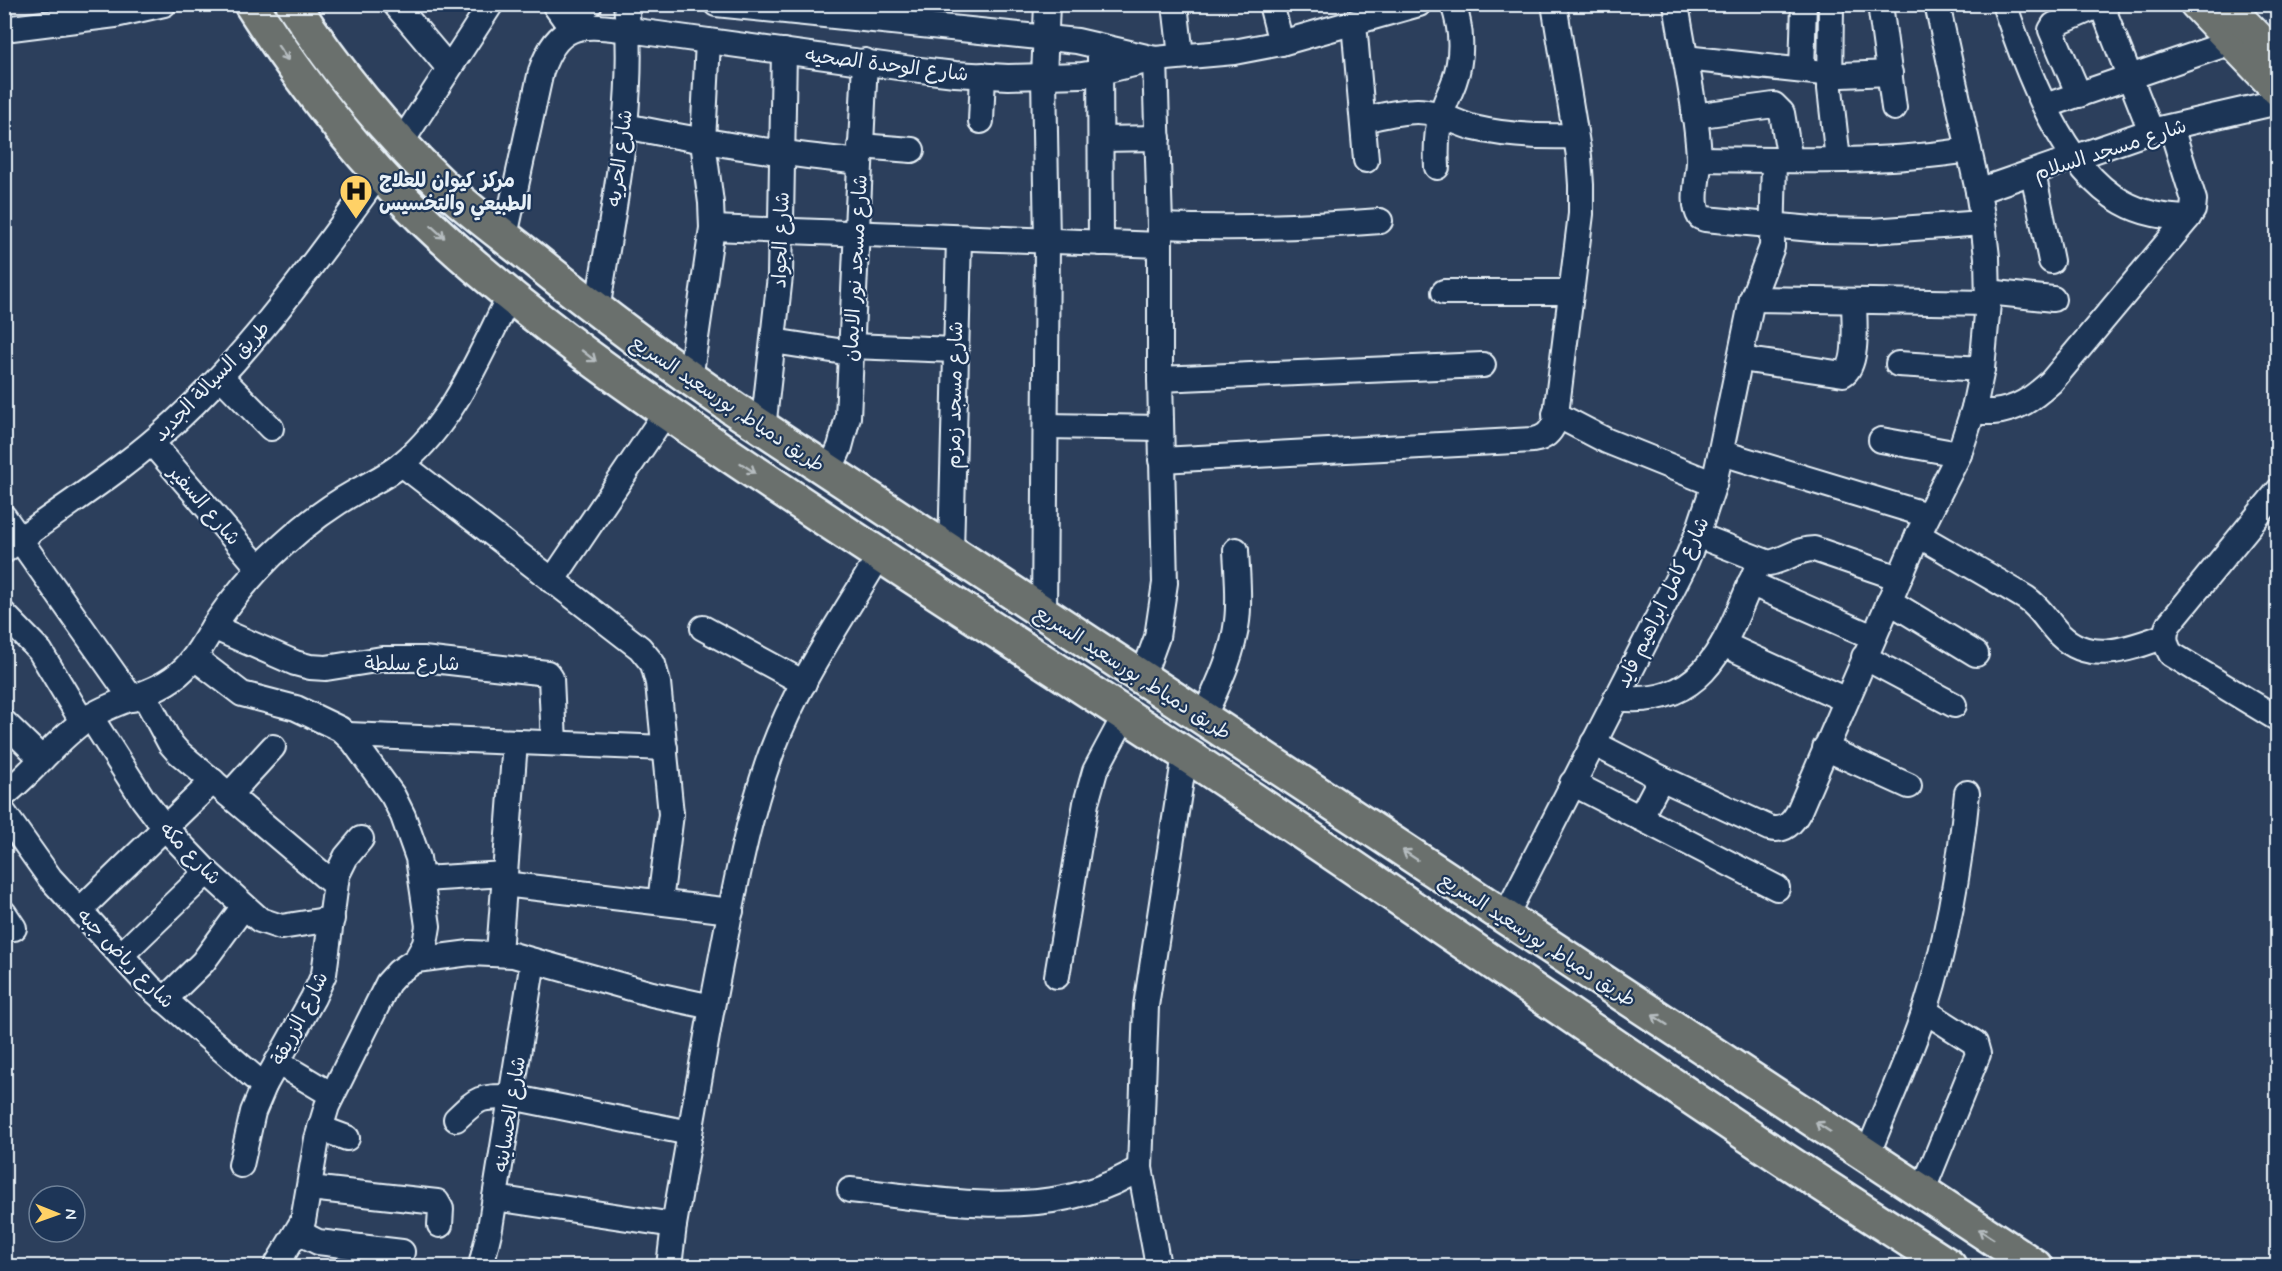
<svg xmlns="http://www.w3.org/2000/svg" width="2282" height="1271" viewBox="0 0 2282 1271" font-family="Mynerve,'Playpen Sans Arabic',sans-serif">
	<rect width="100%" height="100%" fill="#2c3f5c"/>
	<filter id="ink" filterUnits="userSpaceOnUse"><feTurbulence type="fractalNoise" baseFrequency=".0167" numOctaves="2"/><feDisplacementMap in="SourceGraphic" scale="12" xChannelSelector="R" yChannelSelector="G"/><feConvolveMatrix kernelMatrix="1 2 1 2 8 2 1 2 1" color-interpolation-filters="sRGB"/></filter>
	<g filter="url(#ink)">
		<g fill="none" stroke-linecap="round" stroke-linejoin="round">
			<g stroke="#e8f1f8" stroke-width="28">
				<g id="minor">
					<path d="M395,4L448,67"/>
					<path d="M554,4L572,29"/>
					<path d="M716,4L1077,41L1155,59L1160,226V379L1165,583L1157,637L1142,678"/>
					<path d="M900,4L902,5"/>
					<path d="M1175,4L1181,56"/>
					<path d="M1271,4L1281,43"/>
					<path d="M1676,4C1684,55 1696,106 1699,157C1700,175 1690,201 1700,217L1705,219L1823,230L1872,231L1983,223"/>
					<path d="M1831,4L1830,89L1838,160"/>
					<path d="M1880,4L1894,108"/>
					<path d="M2004,4C2026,67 2061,168 2122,202C2143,214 2165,217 2188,218"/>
					<path d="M2101,4L2151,131"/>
					<path d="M566,20L590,4"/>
					<path d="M1354,23L1366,160"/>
					<path d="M4,29L115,15L164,4"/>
					<path d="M1100,57L1101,243"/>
					<path d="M1685,58L1842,75L1890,73"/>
					<path d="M1802,70L1804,4"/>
					<path d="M2079,95L2051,30L2054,25L2102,4"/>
					<path d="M2045,106L2232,42"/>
					<path d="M1694,116L1774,105L1782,113L1790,160"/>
					<path d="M1363,120C1381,116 1399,111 1417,111C1438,111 1455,123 1474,128C1507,136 1542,137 1575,136"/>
					<path d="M981,121L983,75"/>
					<path d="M625,126C703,142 780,154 860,162"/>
					<path d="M1101,139L1158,138"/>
					<path d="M401,143L491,4"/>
					<path d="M860,146L912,150"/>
					<path d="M1699,159C1789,160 1880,164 1969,150"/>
					<path d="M1437,167C1436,149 1436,133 1441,116C1444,104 1450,93 1454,82C1463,57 1462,29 1453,4"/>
					<path d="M2033,173L2051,261"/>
					<path d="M1978,191L2151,131L2278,102"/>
					<path d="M1160,226C1235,229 1305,227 1380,221"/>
					<path d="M712,228L1160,245"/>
					<path d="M505,236L541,71C559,19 583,25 629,30L912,69L955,74L1008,77L1082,75L1100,72L1155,59L1234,52L1281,43L1419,4"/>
					<path d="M1444,292H1570"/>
					<path d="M1988,292L2053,299"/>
					<path d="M1752,299L1988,303"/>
					<path d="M597,311C612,213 637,103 626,4"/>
					<path d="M773,341L851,353"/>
					<path d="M851,346L955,350"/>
					<path d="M1741,359L1843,374C1859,365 1854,319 1854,301"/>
					<path d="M1898,364L1982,369"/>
					<path d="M221,377L271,428"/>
					<path d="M690,379L712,228L711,203L703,142L708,41"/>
					<path d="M1160,379L1483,365"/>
					<path d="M1974,408C1980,413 1985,412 1993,412C2018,410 2033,398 2051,382L2188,218L2193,210L2194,200L2171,127"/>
					<path d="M1555,414L1607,441L1714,484"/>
					<path d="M1047,426L1161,428"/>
					<path d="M763,429L780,276L784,51"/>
					<path d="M1881,440L1959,454"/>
					<path d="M152,443L259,568"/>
					<path d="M1722,453L1927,515"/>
					<path d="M1161,460L1533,440C1545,438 1550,433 1555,422L1581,214V185L1579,156L1554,4"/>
					<path d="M402,464L640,648L653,664L658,683L671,814L660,902"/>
					<path d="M829,472L840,447L848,417L865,61"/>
					<path d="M2278,491L2169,624C2163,635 2165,644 2171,654L2278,719"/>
					<path d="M4,517L132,699"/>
					<path d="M1697,535L1769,563C1786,560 1797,549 1814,549L1899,578"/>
					<path d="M1918,535C1954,556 1990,576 2026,598C2041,608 2048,623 2060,635C2091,665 2131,648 2165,636"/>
					<path d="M4,551C62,507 121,472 175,422C254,349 315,261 379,174"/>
					<path d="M951,552L959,238"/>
					<path d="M552,581L666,412"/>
					<path d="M1750,583L1873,637"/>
					<path d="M1889,601L1976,654"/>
					<path d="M4,614L40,651L82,721"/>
					<path d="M1044,614L1047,242L1044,77L1047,4"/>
					<path d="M213,627L295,663L310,667L326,668L382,659H423L547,673L551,678L554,743"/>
					<path d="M703,628L804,683"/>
					<path d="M1723,644L1846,700"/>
					<path d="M1864,657L1954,705"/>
					<path d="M195,658L242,694L296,708L340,729L354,742L393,796L403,816L418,858L428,926L425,944L416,960L398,972L388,983L327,1106L317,1139L303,1221L276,1266"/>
					<path d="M144,695L170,743L177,751L335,885"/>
					<path d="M1616,698C1712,710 1728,632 1760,561"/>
					<path d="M90,716L143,799L165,828L207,872L260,920L281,927L332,919"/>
					<path d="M1203,718C1217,687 1233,656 1237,621C1240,598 1237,573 1236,550"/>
					<path d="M4,722L42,759"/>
					<path d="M348,735L665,748"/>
					<path d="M1593,743L1661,778L1769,828C1784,832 1792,824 1799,811L1918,535L1959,454L1974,408L1982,369L1988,303L1987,257L1983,223L1978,191L1937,4"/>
					<path d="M1825,748L1909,786"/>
					<path d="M1572,783L1777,888"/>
					<path d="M4,795C34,771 57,739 88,718C119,697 157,696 184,669C198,656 205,639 215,624C235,595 257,568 283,545C306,524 330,506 357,491C373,482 389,475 403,463C455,420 480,354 510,295"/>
					<path d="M229,795L273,747"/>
					<path d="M4,813L50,878L150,987L264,1086"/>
					<path d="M1640,818L1661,778"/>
					<path d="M423,879L505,874"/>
					<path d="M504,884L731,911"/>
					<path d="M80,910L213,781"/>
					<path d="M4,913L14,928"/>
					<path d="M1505,917L1684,566L1697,535L1714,484L1752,299L1772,247L1774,160"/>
					<path d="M499,953L515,742"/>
					<path d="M121,955L207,872"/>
					<path d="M416,960L470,953L513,955L652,994L712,1007C729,922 742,833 772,751C797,683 842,619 879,556"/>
					<path d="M1057,976L1086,803L1095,771L1125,715"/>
					<path d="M164,1000L203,962L244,906"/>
					<path d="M277,1062L332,1095"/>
					<path d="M456,1119C479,1097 479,1097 511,1097L690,1133"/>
					<path d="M320,1128L347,1138"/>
					<path d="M1867,1156C1886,1107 1909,1058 1926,1007C1948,938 1960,865 1967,793"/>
					<path d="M241,1165L253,1112L264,1086L313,998L324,974L337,875L346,857L361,839"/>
					<path d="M1140,1168L1158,1266"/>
					<path d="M310,1188L437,1202L441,1209L440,1225"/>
					<path d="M850,1190C945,1200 1054,1224 1140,1168L1146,1006L1185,754"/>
					<path d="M1922,1192L1978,1054L1975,1043L1925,1011"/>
					<path d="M495,1198L674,1225"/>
					<path d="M299,1229L308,1237L318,1242L402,1252"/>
					<path d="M481,1266L490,1228L533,961"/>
					<path d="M669,1266L674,1225L712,1007"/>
				</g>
			</g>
			<g stroke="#e8f1f8" stroke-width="34">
				<g id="major">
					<path d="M2195,4L2278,91"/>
					<path d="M2226,4L2278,57"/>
				</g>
			</g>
			<g stroke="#e8f1f8" stroke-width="38">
				<g id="highway">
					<path d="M251,4C301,82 358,156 425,221C528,319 647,400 765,479C904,573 1046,662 1185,754C1376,880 1562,1012 1752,1138C1817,1182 1884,1224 1949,1266"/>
					<path d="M293,4C335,69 384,130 440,183C467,209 499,232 528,255C595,309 664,361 736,410L2035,1266"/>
				</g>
			</g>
			<use href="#minor" stroke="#1d3557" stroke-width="24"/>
			<use href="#major" stroke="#6a706d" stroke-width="30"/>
			<use href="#highway" stroke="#6a706d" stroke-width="33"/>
		</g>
		<defs><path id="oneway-shaft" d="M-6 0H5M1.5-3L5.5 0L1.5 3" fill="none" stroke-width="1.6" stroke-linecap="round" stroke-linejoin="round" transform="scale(1.5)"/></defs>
		<g stroke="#b6bdc0">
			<use href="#oneway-shaft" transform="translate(283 53) rotate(55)"/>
			<use href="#oneway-shaft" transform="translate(438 232) rotate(42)"/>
			<use href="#oneway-shaft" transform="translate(589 356) rotate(38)"/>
			<use href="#oneway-shaft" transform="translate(748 468) rotate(34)"/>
			<use href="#oneway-shaft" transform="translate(1410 855) rotate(-147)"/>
			<use href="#oneway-shaft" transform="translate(1660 1020) rotate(-147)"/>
			<use href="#oneway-shaft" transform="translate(1823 1127) rotate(-147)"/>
			<use href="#oneway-shaft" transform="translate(1986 1234) rotate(-147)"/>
		</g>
	</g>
	<defs>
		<g id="hospital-pin" transform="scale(1.725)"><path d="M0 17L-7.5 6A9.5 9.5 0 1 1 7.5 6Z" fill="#ffd166" stroke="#1d3557"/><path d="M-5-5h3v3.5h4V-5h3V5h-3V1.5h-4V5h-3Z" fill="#111"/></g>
	</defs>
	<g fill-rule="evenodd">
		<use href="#hospital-pin" x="356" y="191"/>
	</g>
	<g text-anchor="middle" stroke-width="4.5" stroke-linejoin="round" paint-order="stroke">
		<g font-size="20" fill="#e8f1f8" stroke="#1d3557">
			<text transform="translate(887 64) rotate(7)" y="7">شارع الوحدة الصحيه</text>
			<text transform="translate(2110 149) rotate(-18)" y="7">شارع مسجد السلام</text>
			<text transform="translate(619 158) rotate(-83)" y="7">شارع الحريه</text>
			<text transform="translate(780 240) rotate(-88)" y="7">شارع الجواد</text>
			<text transform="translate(855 268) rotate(-87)" y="7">شارع مسجد نور الايمان</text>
			<text transform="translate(211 381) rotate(-46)" y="7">طريق السيالة الجديد</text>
			<text transform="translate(954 395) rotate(-89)" y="7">شارع مسجد زمزم</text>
			<text transform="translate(728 403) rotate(34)" y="7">طريق دمياط, بورسعيد السريع</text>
			<text transform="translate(205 505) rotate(49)" y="7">شارع السفير</text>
			<text transform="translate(1662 602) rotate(-64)" y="7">شارع كامل ابراهيم فايد</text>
			<text x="412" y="670">شارع سلطة</text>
			<text transform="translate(1133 672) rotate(33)" y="7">طريق دمياط, بورسعيد السريع</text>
			<text transform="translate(191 853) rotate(46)" y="7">شارع مكه</text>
			<text transform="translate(1538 939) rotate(33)" y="7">طريق دمياط, بورسعيد السريع</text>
			<text transform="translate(126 958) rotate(46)" y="7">شارع رياض جبه</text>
			<text transform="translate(299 1018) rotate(-63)" y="7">شارع الزريقة</text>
			<text transform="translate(509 1114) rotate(-81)" y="7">شارع الحساينه</text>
		</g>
		<g font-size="20" font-weight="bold" fill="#e8f1f8" stroke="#1d3557" text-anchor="start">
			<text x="379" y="187">مركز كيوان للعلاج<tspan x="379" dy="23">الطبيعي والتخسيس</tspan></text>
		</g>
	</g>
	<rect width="2282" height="1271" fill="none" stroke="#1d3557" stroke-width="24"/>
	<rect x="12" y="12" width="2258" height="1247" fill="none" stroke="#e8f1f8" stroke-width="2" filter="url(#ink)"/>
	<g transform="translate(57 1214) rotate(91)"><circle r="28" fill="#1d3557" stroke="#6e8097" stroke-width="1.5"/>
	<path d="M0-4.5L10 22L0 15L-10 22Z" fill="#ffd166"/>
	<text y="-9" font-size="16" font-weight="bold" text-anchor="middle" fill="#e8f1f8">N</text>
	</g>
</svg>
